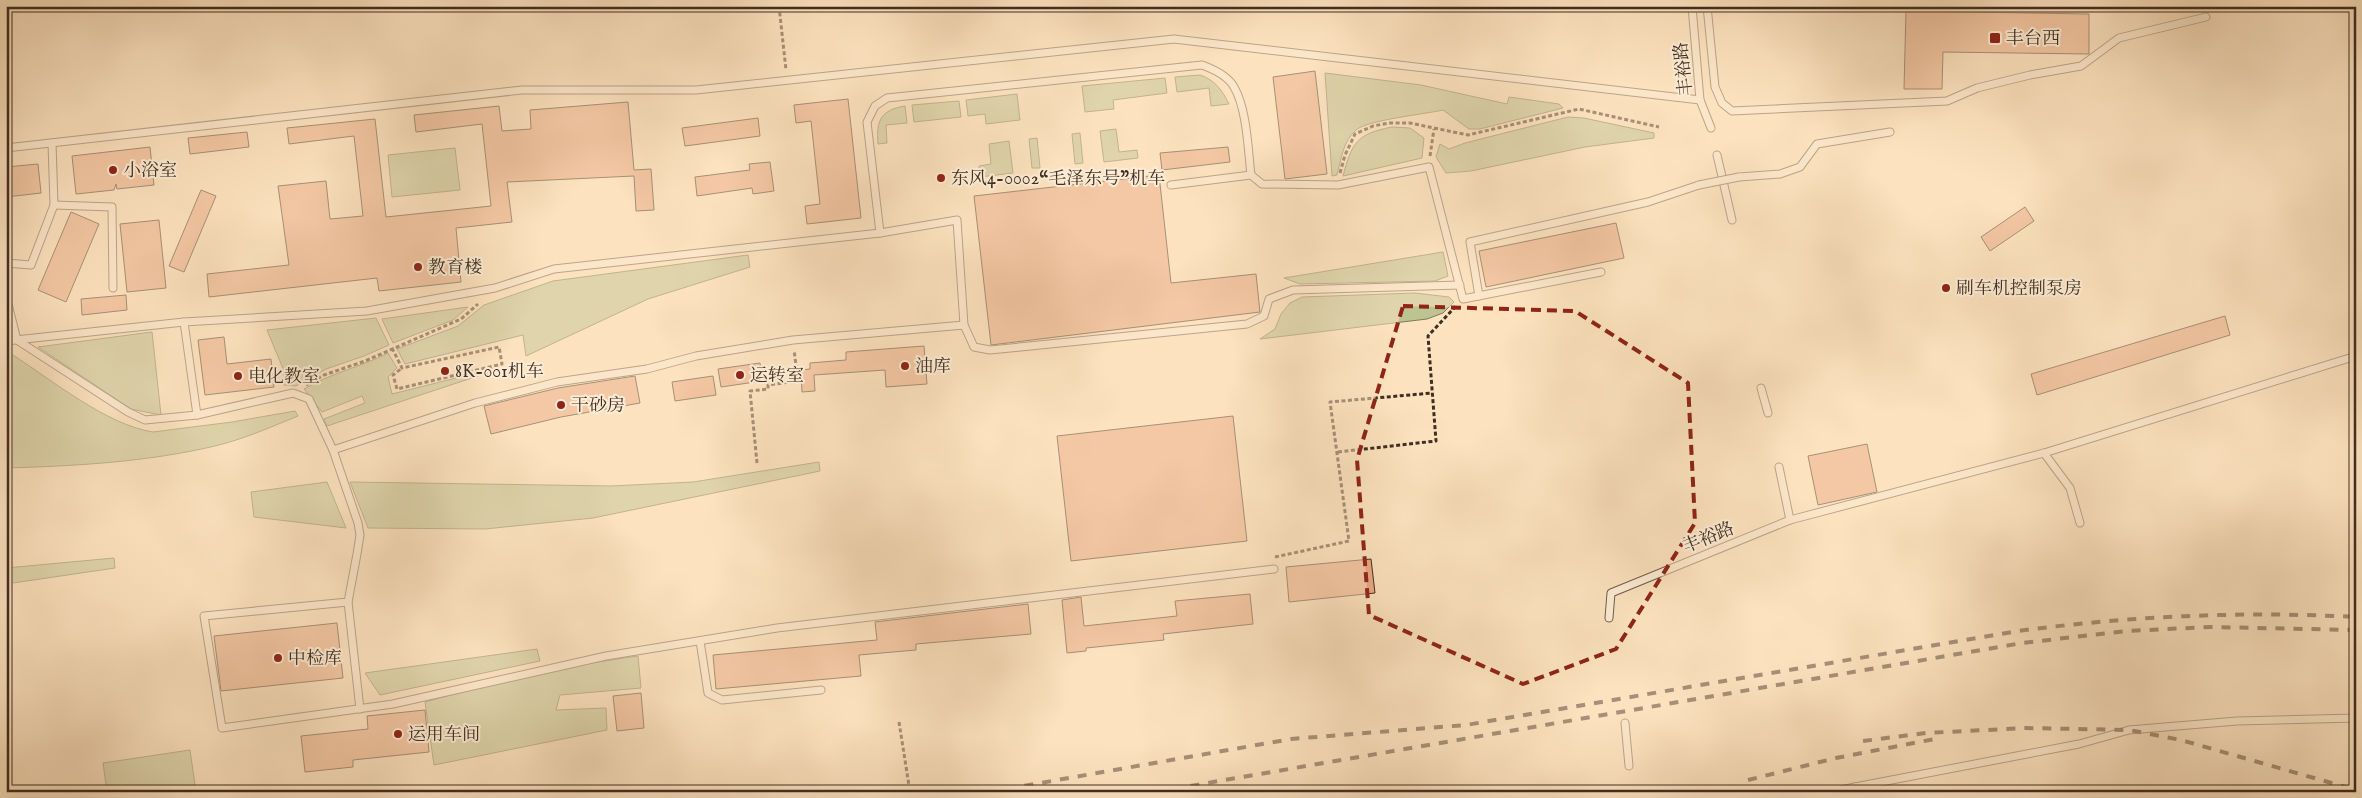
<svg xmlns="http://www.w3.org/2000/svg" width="2362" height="798" viewBox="0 0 2362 798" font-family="'IM FELL English','Noto Serif SC',serif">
	<rect width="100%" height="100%" fill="#fce2bf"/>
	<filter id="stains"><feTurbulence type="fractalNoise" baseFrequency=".004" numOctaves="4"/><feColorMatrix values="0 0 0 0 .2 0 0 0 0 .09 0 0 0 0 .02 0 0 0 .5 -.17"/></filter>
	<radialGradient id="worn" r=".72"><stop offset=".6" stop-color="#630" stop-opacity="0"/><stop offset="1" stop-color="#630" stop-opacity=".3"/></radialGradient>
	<g fill="#bdc494" stroke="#7e795a">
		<path d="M1325,73L1421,85L1507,104L1509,97L1559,104L1563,108L1480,129H1469L1443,110C1426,114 1367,120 1356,130C1343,141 1341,160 1337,175L1332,176Z"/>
		<path d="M1200,75C1215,80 1222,90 1229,104L1211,106L1209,88L1177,92L1175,77Z"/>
		<path d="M1165,78L1167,93L1113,100L1114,109L1085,112L1082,86Z"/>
		<path d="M1017,94L1020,120L986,124L985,114L968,116L966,100Z"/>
		<path d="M959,101L961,117L914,122L912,105Z"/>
		<path d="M905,106L907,123L886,125L887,143L878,144C876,120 881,110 905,106Z"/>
		<path d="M1568,117L1584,118L1654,133V138L1585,147L1471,171L1446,173L1436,157L1440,144L1449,149L1465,143Z"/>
		<path d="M1392,127L1410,128L1424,138L1422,158L1343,176C1352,143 1356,134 1392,127Z"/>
		<path d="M1116,129L1119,152L1137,150L1138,158L1104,162L1100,131Z"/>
		<path d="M1080,133L1083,163L1075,164L1072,134Z"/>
		<path d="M1037,138L1040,168H1032L1029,139Z"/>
		<path d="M1009,141L1013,173L980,177L979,166L991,164L989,144Z"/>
		<path d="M455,148L460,190L392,197L388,155Z"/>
		<path d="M1443,252L1448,276L1435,281L1300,284L1284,278Z"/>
		<path d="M748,255L750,267L648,299L526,356L523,335L405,364L397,349L458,326L484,305L553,281Z"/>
		<path d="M1415,293L1449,297L1454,302L1443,313L1427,319L1260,339L1275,329L1281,314L1290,303L1302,297Z"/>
		<path d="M468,307L453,320L393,343L382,319Z"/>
		<path d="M376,318L389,345L364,356L326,369L296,386L284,385V371L267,330Z"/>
		<path d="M152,332L161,415L131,409L38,347Z"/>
		<path d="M6,353L13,355C53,381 107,425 153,432L232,422L295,411L298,416C271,427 244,439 215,446C147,462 76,466 6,468Z"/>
		<path d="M388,353L397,368L388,377L392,394L496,368V370L327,426L324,419L365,403L362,396L322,412L304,389C331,373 361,367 388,353Z"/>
		<path d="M819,462L820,471L593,518L485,529L368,528L350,482L611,486L693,482Z"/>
		<path d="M327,482L346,528L254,517L251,492Z"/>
		<path d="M114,558L115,568L6,584V568Z"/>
		<path d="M537,649L540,661L380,695L365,673Z"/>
		<path d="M638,656L641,688L560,695L556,710L606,708L607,730L434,765L425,702L543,670Z"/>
		<path d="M190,750L196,792H107L103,763Z"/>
	</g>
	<g fill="#eba984" stroke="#402e20">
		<path d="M1906,11L2089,14V54L1943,52L1942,89H1904Z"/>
		<path d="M1315,71L1327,174L1285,179L1273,77Z"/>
		<path d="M848,99L861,218L807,224L805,206L820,204L811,121L796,123L794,105Z"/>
		<path d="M628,102L634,170L651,169L654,210L636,211L634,176L507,182L512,222L456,228L461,282L379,291L377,278L209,297L207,274L289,265L278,186L326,181L330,219L363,216L354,136L289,144L287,128L375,119L386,217L491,206L482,124L416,132L414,115L499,106L502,131L531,129L530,110Z"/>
		<path d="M758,118L760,136L685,146L682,128Z"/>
		<path d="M247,132L249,147L190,154L188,138Z"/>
		<path d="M150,147L154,185L117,189L116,184L114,190L76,194L72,156Z"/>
		<path d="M1228,147L1230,162L1162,170L1160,153Z"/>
		<path d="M770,162L774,191L753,194L752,188L697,196L695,177L750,170L749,164Z"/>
		<path d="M38,164L41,193L6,197V167Z"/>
		<path d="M1159,175L1171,283L1256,274L1260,312L991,345L974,196Z"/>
		<path d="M201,190L216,196L184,272L169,266Z"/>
		<path d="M2025,207L2034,221L1990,251L1981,237Z"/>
		<path d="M71,212L99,224L66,302L38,290Z"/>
		<path d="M159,220L166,288L127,292L120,224Z"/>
		<path d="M1616,223L1624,258L1486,287L1479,251Z"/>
		<path d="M126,295L127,310L82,315L81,299Z"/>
		<path d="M2225,316L2230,335L2037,395L2031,374Z"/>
		<path d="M224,337L227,364L271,359L274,387L205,395L198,340Z"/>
		<path d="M924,346L927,384L886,387L885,370L814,375L815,391L802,392L801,370L810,369V363L846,360V352Z"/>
		<path d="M760,363L762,381L721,387L718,369Z"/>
		<path d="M635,376L640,403L561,417L491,434L484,406L558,388Z"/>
		<path d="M713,376L716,395L675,401L672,382Z"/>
		<path d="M1233,416L1247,541L1071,561L1057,436Z"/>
		<path d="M1867,444L1877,492L1818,505L1808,456Z"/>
		<path d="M1371,559L1375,593L1289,602L1286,567Z"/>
		<path d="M1250,594L1253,624L1163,634L1164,640L1086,648V651L1067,653L1062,600L1081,597L1084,626L1177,616L1175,601Z"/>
		<path d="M1028,604L1031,634L916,644V650L859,655L861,676L716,689L713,655L877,640L875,622Z"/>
		<path d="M337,623L343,678L221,691L214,636Z"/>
		<path d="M641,693L644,728L617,731L613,696Z"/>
		<path d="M425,710L429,752L353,760V767L305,772L301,736L368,729L367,716Z"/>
	</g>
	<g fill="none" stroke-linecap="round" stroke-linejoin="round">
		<g stroke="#6f5b48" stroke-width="9">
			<g id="lane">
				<path d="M1692,6L1700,100L1711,128"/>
				<path d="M1707,6L1715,87L1722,103L1732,111L1947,101L1977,88L2030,75L2081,66L2119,38L2206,17"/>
				<path d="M6,148L522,90H696L1174,39L1700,100"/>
				<path d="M1717,155L1732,220"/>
				<path d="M1739,177L1780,174L1800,167L1817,144L1890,132"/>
				<path d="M1171,185L1251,175"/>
				<path d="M54,205L112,207L113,288"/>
				<path d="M880,233L957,220L964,325L974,347L990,350L1247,324L1264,316L1269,299L1293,290L1460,285"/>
				<path d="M6,263L31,265L54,205L52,143"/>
				<path d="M6,296L17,340L128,412L145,420L197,415"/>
				<path d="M1479,296L1470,242L1648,202L1699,185"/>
				<path d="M184,322L197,415L293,393L309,399L333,450L358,523L360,535L357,554L348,602L204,616L222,728L393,704L606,656L777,628L1274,569"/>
				<path d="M6,341L184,322L367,311L495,288L554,269L880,233L867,122L875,106L887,98L1202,65C1213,69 1228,76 1234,87C1247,109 1248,150 1251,175L1262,184L1338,185L1429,167L1463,299L1601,272"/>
				<path d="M1761,388L1768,413"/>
				<path d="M333,450L475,403L557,382L647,369L696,356L793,340L964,325"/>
				<path d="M2044,453L2070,488L2080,523"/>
				<path d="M1790,520L2044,453L2356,356"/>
				<path d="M348,602L360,709"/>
				<path d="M1609,618L1611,593L1790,520L1779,467"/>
				<path d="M700,641L708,693L722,700L821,690"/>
				<path d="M1625,723L1629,766"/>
				<path d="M1855,787L2079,744L2129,730L2237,721L2356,718"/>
				<path d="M1832,792L1855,787L1856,791"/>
			</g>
		</g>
		<g stroke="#402e20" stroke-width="3" stroke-dasharray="4 2.5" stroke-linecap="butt">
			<path d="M779,6L786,70"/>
			<path d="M1430,156L1434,129"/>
			<path d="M1340,173L1345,155L1355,134L1373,126L1389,123H1410L1468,135L1579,109L1659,127"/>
			<path d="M392,348L402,368L499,347L502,364L397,389L393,375L402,368"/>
			<path d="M306,385L324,375L365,361L461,319L478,304"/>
			<path d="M1338,452L1436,441L1428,336L1456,306"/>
			<path d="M757,463L750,391L768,389V385L798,381L794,350"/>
			<path d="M1275,557L1349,541L1330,402L1432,393"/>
			<path d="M899,722L910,792"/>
		</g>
		<use href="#lane" stroke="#fdecd5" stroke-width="7"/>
		<g stroke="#402e20" stroke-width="4" stroke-dasharray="9 9" stroke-linecap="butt">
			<path d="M1863,741L1926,733L2026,728L2129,730L2181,740L2356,790"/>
			<path d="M1748,780L1836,758L1940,738"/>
			<path d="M989,792L1291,739L1466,725L2018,631C2131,616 2242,611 2356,617"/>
			<path d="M1155,792L2022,643L2126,631L2211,627L2356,630"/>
		</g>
		<g stroke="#6f5b48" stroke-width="9" stroke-linecap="butt">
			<path id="lane-bridge" d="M1699,185L1739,177"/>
		</g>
		<use href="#lane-bridge" stroke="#fdecd5" stroke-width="7"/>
	</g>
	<path d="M0 0H2362V798H0ZM1403,306L1575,311L1688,383L1695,523L1616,649L1523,684L1369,615L1357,460Z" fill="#fce2bf" fill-opacity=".55" fill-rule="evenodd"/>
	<path fill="none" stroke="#8f2418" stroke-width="4" stroke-dasharray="10 6" stroke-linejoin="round" d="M1403,306L1575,311L1688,383L1695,523L1616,649L1523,684L1369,615L1357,460Z"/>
	<g fill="#8f2418" stroke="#fdecd5" stroke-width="2">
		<rect x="1989" y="32" width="12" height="12" rx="2.5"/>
		<circle cx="113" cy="170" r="5"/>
		<circle cx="941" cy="178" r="5"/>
		<circle cx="418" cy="267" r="5"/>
		<circle cx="1946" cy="288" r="5"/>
		<circle cx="905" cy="366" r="5"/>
		<circle cx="445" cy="371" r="5"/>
		<circle cx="740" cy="375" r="5"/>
		<circle cx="238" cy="376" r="5"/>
		<circle cx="561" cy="405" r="5"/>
		<circle cx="278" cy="658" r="5"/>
		<circle cx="398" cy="734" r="5"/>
	</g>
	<g text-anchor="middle" stroke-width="4" stroke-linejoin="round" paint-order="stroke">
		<g font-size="18" fill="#402e20" stroke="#fdecd5" text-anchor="start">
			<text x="2006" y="44">丰台西</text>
			<text x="123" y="176">小浴室</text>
			<text x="951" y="184">东风4-0002“毛泽东号”机车</text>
			<text x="428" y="273">教育楼</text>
			<text x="1956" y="294">刷车机控制泵房</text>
			<text x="915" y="372">油库</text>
			<text x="455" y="377">8K-001机车</text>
			<text x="750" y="381">运转室</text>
			<text x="248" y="382">电化教室</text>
			<text x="571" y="411">干砂房</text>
			<text x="288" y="664">中检库</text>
			<text x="408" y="740">运用车间</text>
		</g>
		<g font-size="18" fill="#402e20" stroke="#fdecd5">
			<text transform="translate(1683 69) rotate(-96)" y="6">丰裕路</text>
			<text transform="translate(1708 537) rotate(-22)" y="6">丰裕路</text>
		</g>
	</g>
	<rect width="2362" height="798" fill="none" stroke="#fce2bf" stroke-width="25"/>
	<rect x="8" y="8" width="2347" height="783" fill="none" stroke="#402e20" stroke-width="2.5"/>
	<rect x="12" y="12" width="2337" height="773" fill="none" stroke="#402e20"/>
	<rect width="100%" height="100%" filter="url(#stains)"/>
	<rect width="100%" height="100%" fill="url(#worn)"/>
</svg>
